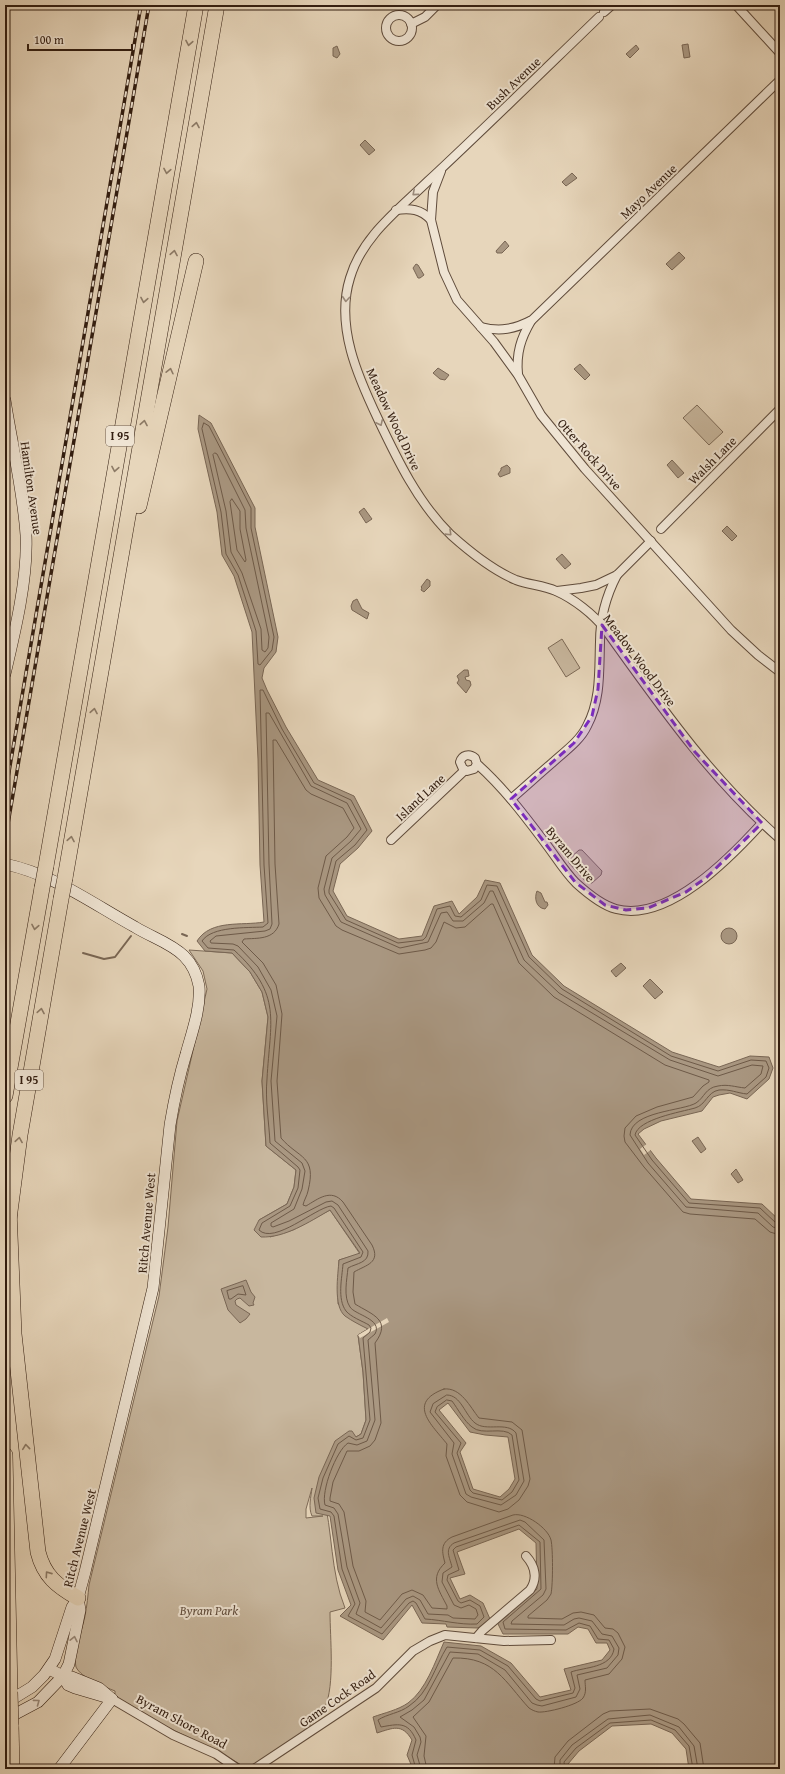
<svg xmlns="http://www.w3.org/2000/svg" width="785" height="1774" viewBox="0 0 785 1774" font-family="'Gentium Book Plus',serif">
	<rect width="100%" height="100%" fill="#e7d6bb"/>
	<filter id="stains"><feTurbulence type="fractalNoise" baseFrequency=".005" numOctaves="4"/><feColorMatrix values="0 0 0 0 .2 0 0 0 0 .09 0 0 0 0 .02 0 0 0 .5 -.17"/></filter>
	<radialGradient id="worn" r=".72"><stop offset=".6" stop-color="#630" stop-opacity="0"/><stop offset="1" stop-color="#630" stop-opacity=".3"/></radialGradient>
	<g fill="#c8b79e" stroke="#7d6a57" fill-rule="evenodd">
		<path d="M697,405L723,432L709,445L683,418Z"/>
		<path d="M562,639L580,668L566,677L548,648Z"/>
		<path d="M579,850H582L602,871L601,875L592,883H587L569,863V859Z"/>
		<path d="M189,950L232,953L250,972L262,992L268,1017L262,1081L266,1146L296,1170L294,1187L287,1204L259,1220L270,1237L293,1230L330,1210L360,1254L339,1260L338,1304L368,1329L358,1335L363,1372L366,1420L361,1434L356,1437L357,1444L407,1371L323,1494C333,1532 330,1571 345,1608L330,1612C330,1637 335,1685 325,1707C314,1730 269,1754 248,1769L221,1753L167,1727L115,1696V1691C105,1687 81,1678 76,1667C72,1656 83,1627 85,1616C87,1606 88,1595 89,1585L159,1296L168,1227L177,1121L207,989L203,971ZM312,1488C311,1497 308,1507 312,1516H323L306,1518V1509Z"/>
	</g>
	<g fill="#a99781" stroke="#796654" fill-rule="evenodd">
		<path d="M688,44L690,57L684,58L682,45Z"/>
		<path d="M636,45L639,49L630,58L626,54Z"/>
		<path d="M337,46L340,54L337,58L333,56V48Z"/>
		<path d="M365,140L375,150L369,155L360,145Z"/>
		<path d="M572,173L577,178L566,186L562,182Z"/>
		<path d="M505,241L509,246L502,253H497L496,251Z"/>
		<path d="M679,252L685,258L672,270L666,264Z"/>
		<path d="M416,264L418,265L424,275L420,278H418L413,268Z"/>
		<path d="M580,364L590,375L585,380L574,369Z"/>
		<path d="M438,368L449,375L445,380L440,379L433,373Z"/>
		<path d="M199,415L211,423L255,508V527L278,637L276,652L264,668L262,678L267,690L286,727L318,780L354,796L372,831L358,848L340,864L333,891L347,916L399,939L422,936L434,906L452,901L459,914L477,897L485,880L500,883L532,955L564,986L672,1052L719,1067L750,1056L769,1057L773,1068L769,1079L747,1099L730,1093L719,1095L713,1097L702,1111L661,1121L644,1129L638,1134L656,1158L691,1199L762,1204L780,1221V1769H689L686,1749L672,1733L651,1724L612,1726L579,1751L568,1764L569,1769H413L407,1755L412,1740C402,1723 393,1728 377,1733L373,1717C384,1713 398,1710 408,1703C426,1690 435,1662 444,1642L481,1646L511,1663L540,1697L571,1690L564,1669L602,1660L610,1650L607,1643H596L588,1629L578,1627L568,1634H503L497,1622L537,1589L536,1543L519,1529L457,1552L465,1574L450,1578L460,1599L470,1595L483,1603L490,1619L478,1628L447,1627L446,1624L422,1623L412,1605L383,1640L340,1616L351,1605L338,1570L330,1516L316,1513L314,1498L319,1477L335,1441L349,1431H352L356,1437L361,1434L366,1420L363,1372L358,1335L368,1329C360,1325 352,1321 345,1316C333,1306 338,1275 339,1260L360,1253L330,1210C309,1222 285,1238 261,1237L254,1230L259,1220L287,1204L294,1187L296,1170L266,1146L262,1081L268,1017L262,992L250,972L232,953L205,951L197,941C211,919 242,926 264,922L260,865L258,759L252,632L234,576L222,555L217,512L198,429ZM448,1403L470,1432L485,1435L508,1437L515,1479L509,1489L500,1497L473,1489L460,1452L466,1443L439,1410Z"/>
		<path d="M672,460L684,473L678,478L667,465Z"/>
		<path d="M507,465L510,468V473L500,477L498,474L501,470V468Z"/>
		<path d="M364,508L372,519L366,523L359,512Z"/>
		<path d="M727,526L737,536L732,541L722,531Z"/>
		<path d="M562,554L571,564L565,569L556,559Z"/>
		<path d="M427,579L430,581V586L424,592L421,590L422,588L421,587Z"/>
		<path d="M357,599L362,609L369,613L367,619L352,610L351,606L353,601Z"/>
		<path d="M464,670H468L469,676L465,677L466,680L470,681L471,685L466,693L457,683L459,680L457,676Z"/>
		<path d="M537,891L541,893L545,902H547L548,905L545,909C536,908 534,898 537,891Z"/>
		<circle cx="729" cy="936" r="8"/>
		<path d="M621,963L626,968L616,977L611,971Z"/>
		<path d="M650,979L663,992L655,999L643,986Z"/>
		<path d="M698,1137L706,1149L701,1153L692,1141Z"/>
		<path d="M736,1169L743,1180L738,1183L731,1174Z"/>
		<path d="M246,1280L251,1292L255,1297L253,1303L254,1305L249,1306L240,1298L237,1299L235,1301L236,1305L250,1314L246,1319L240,1323L228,1310L221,1289Z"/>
	</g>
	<g fill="#e7d6bb">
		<path d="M648,1143L652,1149L644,1155L640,1149Z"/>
		<path d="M387,1318L389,1322L360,1338L358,1335Z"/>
	</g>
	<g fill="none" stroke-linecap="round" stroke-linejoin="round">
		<g stroke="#6e5a48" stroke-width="1">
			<path d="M204,423L209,426L251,508V528L274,637L272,650L260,665L258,664L256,631L238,575L226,554L221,512L202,429Z"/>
			<path d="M215,453L217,454L245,510L246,528L269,637L268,648L265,652L262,650L261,629L242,573L231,552L226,511L213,455Z"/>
			<path d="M232,499L240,511V529L246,560L245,562L237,550L230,502Z"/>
			<path d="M243,1286L246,1295L238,1294L231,1299H229L227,1291Z"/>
			<path d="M444,1389C461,1387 470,1407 479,1418L512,1422L522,1430L530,1479L528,1486L519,1500L508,1509L499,1512L467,1502L460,1495L446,1456L447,1444C432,1425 406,1403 444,1389Z"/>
			<path d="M447,1395C461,1395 465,1415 475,1423C486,1432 507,1421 516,1433L524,1481L516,1495L501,1505L471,1497L466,1494L452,1454L454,1443L430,1412L433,1404Z"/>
			<path d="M447,1400L452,1401C458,1409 464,1421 472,1427C482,1436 503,1426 512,1435L519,1480L512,1492L502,1500L473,1493L470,1490L457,1453L461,1443L435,1412L437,1407Z"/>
			<path d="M416,1769L412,1755L416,1740C408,1721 398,1724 381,1727L378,1720C387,1714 400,1713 409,1706C429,1693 435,1666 447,1647L480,1650L508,1666L536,1699L540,1701L573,1693L575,1688L571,1672C585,1667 611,1668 614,1649L609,1640L598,1639L590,1626L579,1623L566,1630L505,1629L503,1622L541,1589L540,1542L519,1525L456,1547L453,1550L459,1570L448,1575L447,1580L458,1601L461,1603L470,1600L480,1606L484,1617L477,1624C459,1625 443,1620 425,1619L416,1603L413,1601L409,1603L382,1634L348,1616L355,1604L342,1569L334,1516L331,1512L320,1509L318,1498L323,1478L338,1444L349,1436L356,1440L363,1438L370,1420L363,1338L370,1332L371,1328L369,1325C362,1321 351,1317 346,1311C337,1299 342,1278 343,1264L361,1257L363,1252L334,1208L331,1206C315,1208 274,1245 259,1230L262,1223L290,1206L298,1188L300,1170L298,1167L270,1143C269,1122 265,1100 267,1079C270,1021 283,995 234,950L208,948L202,941C212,926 247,928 263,927L268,923L264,865L260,690H263L282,729L314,783L351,800L367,830L355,845L336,861L329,890V893L346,920L398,943L423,940L426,937L437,909L450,906L455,916L461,917L481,900L487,885L497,886L529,957L562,989L671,1056L718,1071L751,1060L766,1061L769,1068L766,1077L747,1094C737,1093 730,1089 719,1090C707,1092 706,1105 695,1108C681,1112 638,1119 635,1135L652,1160L689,1203L760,1208L776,1223L780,1224"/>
			<path d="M421,1769L417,1755L421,1742L420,1737L414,1727L400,1717L412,1710L424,1700L450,1652L478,1654L505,1670L532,1703L537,1705L542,1706L576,1697L580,1689L577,1675L607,1668L618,1655L619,1648L612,1636L602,1634L592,1621L579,1618L574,1619L564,1625L511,1624L512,1621L543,1595L546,1589L544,1540L525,1522L520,1520L454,1543C444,1549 450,1558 452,1567L443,1573L442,1582L454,1605L461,1608L469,1605L476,1609L478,1615L475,1619L453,1618L448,1615L428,1614L420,1600L413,1596L406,1599L381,1628L356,1614L360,1603L347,1567L338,1514L334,1508L325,1505C321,1491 336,1451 348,1443L357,1445L367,1441L375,1420L368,1340C370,1338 373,1336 375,1334C383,1319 355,1315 350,1307C343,1297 347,1279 348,1268C357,1263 369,1263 368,1251L338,1205L332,1201L326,1202L289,1221L273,1227L271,1226V1223L294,1209L302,1189L305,1171L302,1163L275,1141L271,1081L277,1016L271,990L258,967L238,946L233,944L211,943L210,941L216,936L265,931L270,929L272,924L269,864L266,713H269L311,786L347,803L361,829L351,841L332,858L324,889L325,895L341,922L400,948L428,942L441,913L447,912L453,921H463L484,903L490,891H493L524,960L559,993L670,1060L718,1076L752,1065L763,1066L761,1074L745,1088C735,1087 728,1084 718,1086C705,1088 705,1097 696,1103C683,1111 631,1111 630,1135L648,1163L686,1207L758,1213L773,1227L780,1229"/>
			<path d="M427,1769L424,1756L426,1736L413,1717L429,1702L453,1658C495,1657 505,1682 529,1708C532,1710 534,1711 538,1712C546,1713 578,1705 583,1698C587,1692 585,1686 585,1680L609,1674L622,1659L625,1647L618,1633L613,1629L605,1628L594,1615L581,1612L573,1613L562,1619L528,1618V1616L547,1600L551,1594C553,1584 553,1549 551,1540C548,1528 525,1512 513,1515L452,1537C440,1543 442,1552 445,1563C429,1578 439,1590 447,1606V1609L432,1608L423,1595L412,1590L402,1594L380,1620L365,1612L366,1601L353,1566L344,1512L339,1504L330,1501V1498L333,1482L347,1451H359L370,1446L375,1440L381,1423L375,1343C392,1320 373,1315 355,1304L353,1292L354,1272C366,1265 381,1263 372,1245L343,1202C331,1188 318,1199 306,1206L303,1205C304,1200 307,1196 308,1191C317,1155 299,1159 281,1138L277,1081L282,1014L276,985L263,963L242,942L244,939C257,938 274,940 279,924L275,864L273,740H276L306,790L311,794L343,808L354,828L347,837L326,856L318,888L319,898L336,926L342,930L399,954L425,950L431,948L436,942L444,922L456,928L465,927L491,904H493L519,963L554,997L665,1065L709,1080V1082L703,1086L693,1097L657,1107L636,1116L625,1128L624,1136L625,1142L644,1167L683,1212L690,1214L755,1219L770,1232L780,1235"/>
			<path d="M554,1769L555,1757L568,1741L603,1714L610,1711L650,1709L678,1719L684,1724L700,1743L704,1769"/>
			<path d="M560,1769V1760L572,1745L608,1719L650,1715L679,1727L694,1746L698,1769"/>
			<path d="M565,1769L564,1762L576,1748L610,1723L651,1720L675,1730L689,1746L693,1769"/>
		</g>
		<g stroke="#796654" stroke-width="2">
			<path d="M182,934L187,936"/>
			<path d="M83,953L104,959L115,957L131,936"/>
		</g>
		<g stroke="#5f4b3b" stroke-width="10">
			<g id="street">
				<path d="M736,5L780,53"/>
				<path d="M604,12L612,5"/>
				<circle cx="399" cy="28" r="13"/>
				<path d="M599,17C542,72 485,128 427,182C397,211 362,237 350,278C335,326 358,377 378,419C397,459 418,503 451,535C470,552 492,570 516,580C529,585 543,585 556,591C574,599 593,614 605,629C659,704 710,778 780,839"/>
				<path d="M411,24L425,17L437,5"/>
				<path d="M441,171L433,192L431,220L444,272L457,300L494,342L518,375L541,415L585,469L731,630L758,655L780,672"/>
				<path d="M396,210C410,208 421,209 431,220"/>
				<path d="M481,327C500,332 515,329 532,320L780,80"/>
				<path d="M518,374C516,353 521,338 531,321"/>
				<path d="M661,529L780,409"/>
				<path d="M557,591L581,588L596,585L617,575L651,541"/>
				<path d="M477,764L474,769L467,771L463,769L460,762C462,755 469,753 475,758L477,764C503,787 525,816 546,844C556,857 564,871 576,883C587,893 601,905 616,909C668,923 731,857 762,823"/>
				<path d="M511,799C525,787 538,775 552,763C564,752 580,741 587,726C601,700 599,671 600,642C600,619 606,596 617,575"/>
				<path d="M391,840L465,770"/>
				<path d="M476,1638L482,1631L530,1590C538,1578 535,1566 526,1556"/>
				<path d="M112,1699L173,1735L216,1754L238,1769"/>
				<path d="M254,1769L376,1688L413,1651L430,1641L445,1635L504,1641L551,1640"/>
			</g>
		</g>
		<g stroke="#321d10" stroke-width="12">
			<g id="secondary">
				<path d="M5,400C12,445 23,490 26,535C28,578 15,632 5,674"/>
				<path d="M5,864C53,874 93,904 135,927C151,937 171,943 184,956C192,964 197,975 199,986C201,1008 192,1032 186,1054C179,1077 174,1101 170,1125L153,1288L85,1572L78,1598L72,1607L55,1659L44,1675L32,1687L6,1703"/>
				<path d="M49,1669L63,1676L72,1677L99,1688L112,1699"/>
				<path d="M63,1676L68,1685L75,1688L109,1698"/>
				<path d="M6,1719L38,1702L63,1676L69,1664L80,1610L78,1598"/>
				<path d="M59,1769L112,1699"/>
			</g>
		</g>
		<g stroke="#321d10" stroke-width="16">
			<g id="highway">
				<path d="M139,506L196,261"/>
				<path d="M46,866L196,5"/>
				<path d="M65,878L217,5"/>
				<path d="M5,1096L42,888"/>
				<path d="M9,1210L14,1334L38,1552C44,1576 57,1586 78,1598"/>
				<path d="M9,1219L20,1135L61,899"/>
				<path d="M5,1455L10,1692"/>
				<path d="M11,1725L12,1769"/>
			</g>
		</g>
		<use href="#street" stroke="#efe4d3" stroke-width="8"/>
		<use href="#secondary" stroke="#efe4d3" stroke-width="11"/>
		<use href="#highway" stroke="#e7d6bb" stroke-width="15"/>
		<g stroke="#321d10" stroke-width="3.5">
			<g id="rail">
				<path d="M5,795L141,5"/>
				<path d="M5,841L149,5"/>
			</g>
		</g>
		<use href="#rail" stroke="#efe4d3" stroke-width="2" stroke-dasharray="6" stroke-linecap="butt"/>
		<g stroke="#321d10" stroke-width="16" stroke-linecap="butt">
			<g id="highway-bridge">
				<path d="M42,888L46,866"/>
				<path d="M61,899L65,878"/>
				<path d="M10,1692L11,1725"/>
			</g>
		</g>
		<use href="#highway-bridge" stroke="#e7d6bb" stroke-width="15"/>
	</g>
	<defs><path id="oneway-chevron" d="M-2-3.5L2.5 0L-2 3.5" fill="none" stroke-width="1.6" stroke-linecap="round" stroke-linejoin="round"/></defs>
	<g stroke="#8c7a66">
		<use href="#oneway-chevron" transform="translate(189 43) rotate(100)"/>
		<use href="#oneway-chevron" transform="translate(196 125) rotate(-80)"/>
		<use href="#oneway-chevron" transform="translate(167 171) rotate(100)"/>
		<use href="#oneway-chevron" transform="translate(174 253) rotate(-80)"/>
		<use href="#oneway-chevron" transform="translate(144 300) rotate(100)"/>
		<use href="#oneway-chevron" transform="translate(170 371) rotate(-77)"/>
		<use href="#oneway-chevron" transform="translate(144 423) rotate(-80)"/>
		<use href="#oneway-chevron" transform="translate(115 469) rotate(100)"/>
		<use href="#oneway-chevron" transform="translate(94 711) rotate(-80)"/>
		<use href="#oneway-chevron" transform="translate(71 839) rotate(-80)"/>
		<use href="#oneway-chevron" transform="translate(35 927) rotate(100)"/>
		<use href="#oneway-chevron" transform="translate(41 1011) rotate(-80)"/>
		<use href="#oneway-chevron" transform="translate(19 1140) rotate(-81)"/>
		<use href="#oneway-chevron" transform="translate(26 1447) rotate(-96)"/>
		<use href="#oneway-chevron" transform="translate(48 1574) rotate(-125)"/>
	</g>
	<g stroke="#9a8a7b">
		<use href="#oneway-chevron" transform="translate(415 193) rotate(139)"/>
		<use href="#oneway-chevron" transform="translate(346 299) rotate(95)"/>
		<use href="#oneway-chevron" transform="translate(380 423) rotate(65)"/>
		<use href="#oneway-chevron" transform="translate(449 533) rotate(44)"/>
		<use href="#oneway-chevron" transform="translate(74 1639) rotate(-78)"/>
		<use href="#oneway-chevron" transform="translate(37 1702) rotate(-36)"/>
	</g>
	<path fill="#7b2cbf" fill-opacity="0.2" stroke="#7b2cbf" stroke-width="3" stroke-dasharray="8 5" stroke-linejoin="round" d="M602,625L695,752L762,823L707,877L686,892L648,908L626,910L605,905L575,882L511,799L574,743L592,716L598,689Z"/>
	<g text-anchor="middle" stroke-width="4" stroke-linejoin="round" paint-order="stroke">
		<g fill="#efe4d3" stroke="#6b594a" stroke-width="1">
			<rect x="106" y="426" width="28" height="20" rx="3"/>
			<rect x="15" y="1070" width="28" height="20" rx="3"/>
		</g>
		<g font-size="12" font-weight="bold" fill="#321d10">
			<text x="120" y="440">I 95</text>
			<text x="29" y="1084">I 95</text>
		</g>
		<g font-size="13" fill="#321d10" stroke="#efe4d3">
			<text transform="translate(513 83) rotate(-44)" y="5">Bush Avenue</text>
			<text transform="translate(648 191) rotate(-44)" y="5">Mayo Avenue</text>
			<text transform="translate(394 419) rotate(65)" y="5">Meadow Wood Drive</text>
			<text transform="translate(590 454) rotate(49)" y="5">Otter Rock Drive</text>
			<text transform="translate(712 460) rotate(-45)" y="5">Walsh Lane</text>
			<text transform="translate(32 488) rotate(82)" y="5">Hamilton Avenue</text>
			<text transform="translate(640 660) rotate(53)" y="5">Meadow Wood Drive</text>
			<text transform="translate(420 797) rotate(-43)" y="5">Island Lane</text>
			<text transform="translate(571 854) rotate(50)" y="5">Byram Drive</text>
			<text transform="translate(146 1223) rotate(-85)" y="5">Ritch Avenue West</text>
			<text transform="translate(79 1538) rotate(-76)" y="5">Ritch Avenue West</text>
			<text transform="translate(337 1698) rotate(-35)" y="5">Game Cock Road</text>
			<text transform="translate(182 1721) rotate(28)" y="5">Byram Shore Road</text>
		</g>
		<g font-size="13" font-style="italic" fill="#5f4b3b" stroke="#efe4d3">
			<text x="209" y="1615">Byram Park</text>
		</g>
	</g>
	<rect width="785" height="1774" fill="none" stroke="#e7d6bb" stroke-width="20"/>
	<rect x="6" y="6" width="773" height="1762" fill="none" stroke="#321d10" stroke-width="2"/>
	<rect x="10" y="10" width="765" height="1754" fill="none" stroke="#321d10"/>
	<path d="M28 44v6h104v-6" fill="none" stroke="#321d10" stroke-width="2"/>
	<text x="34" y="44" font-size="12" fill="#321d10" stroke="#efe4d3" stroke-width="3" paint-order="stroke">100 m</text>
	<rect width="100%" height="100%" filter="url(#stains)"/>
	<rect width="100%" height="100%" fill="url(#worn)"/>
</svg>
